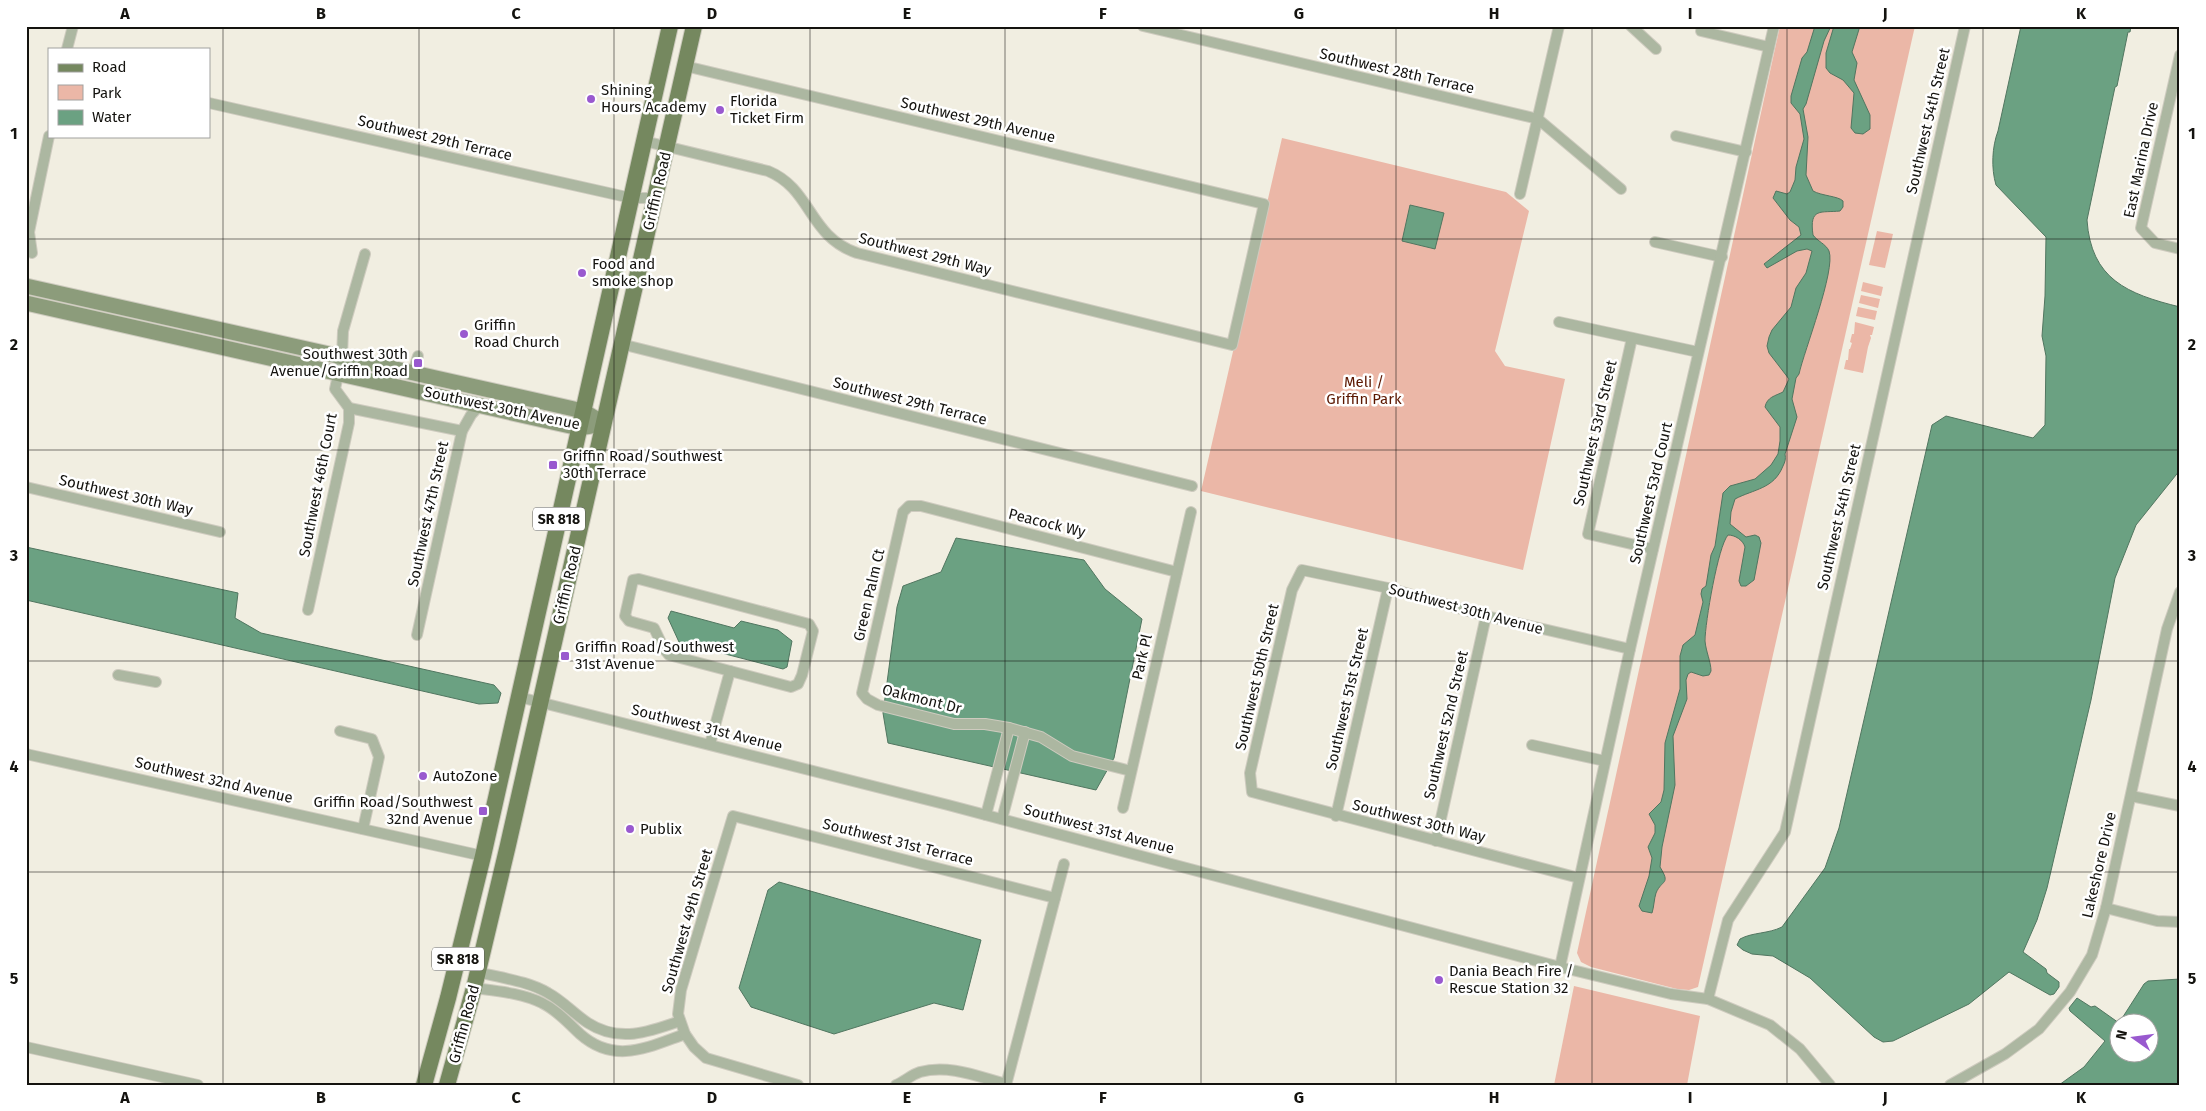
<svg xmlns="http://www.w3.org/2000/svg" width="2206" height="1111" viewBox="0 0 2206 1111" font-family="'Fira Sans',sans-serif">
	<rect width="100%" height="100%" fill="#f1eee1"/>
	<g fill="#ebb7a7">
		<path d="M1780,26H1915L1698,987L1689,990L1677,989L1591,967L1581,962L1577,953Z"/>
		<path d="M1282,138L1506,192L1529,211L1495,351L1505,366L1565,379L1523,570L1201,491Z"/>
		<path d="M1877,231L1893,234L1885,268L1869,265Z"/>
		<path d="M1863,282L1883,287L1881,296L1861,291Z"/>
		<path d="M1861,295L1880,299L1878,308L1859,303Z"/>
		<path d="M1858,307L1877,311L1875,320L1856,316Z"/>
		<path d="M1855,322L1874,327L1872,335H1870L1871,338L1868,347L1863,373L1844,369L1846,360H1848L1849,349H1850L1852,343L1850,342L1852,334H1854Z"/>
		<path d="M1574,986L1700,1016L1687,1085H1554Z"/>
	</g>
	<g fill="#6ba182" stroke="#517660" fill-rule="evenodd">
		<path d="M1815,26H1831L1824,41L1806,104L1803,109L1808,137L1806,175L1813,191C1822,196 1838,196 1843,201V207L1840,211C1821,213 1809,207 1813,235C1817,241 1826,244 1829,251C1836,270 1804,351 1799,374L1796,378L1792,399L1797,417L1785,454C1786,459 1785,462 1783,466C1774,489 1754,489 1735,499L1731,512L1730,524L1746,537L1755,535L1759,537L1761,543L1754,580L1746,586H1741L1739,581L1745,547C1743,540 1735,535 1728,535C1718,546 1705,623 1705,641C1706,652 1711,662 1711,671L1709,675L1703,676L1691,672L1688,674L1686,680L1687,699L1673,736L1675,785L1662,847L1660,867C1671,885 1662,879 1656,893C1654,899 1654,907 1652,913L1642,911L1639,906L1649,876L1652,858L1648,847L1655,833V825L1649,814L1661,802L1664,790L1665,743L1680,689V656L1683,645L1695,635L1703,602L1701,594L1702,589L1706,586L1711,555L1715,546L1723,493L1730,486L1755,479L1771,465L1778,454L1780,441V427L1765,407C1767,397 1775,396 1783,392L1789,379L1769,353L1767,346L1769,337L1772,330L1791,307L1796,288L1806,273L1812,251L1807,249L1797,251L1767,268L1764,264L1801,235L1799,227L1790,220L1773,198L1776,191L1787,194L1790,192L1795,180L1796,167L1804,139L1800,114L1791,103V96L1802,58L1807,52Z"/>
		<path d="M1834,26H1860L1852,52L1857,63L1854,80L1870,115V129L1863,134L1855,133L1851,128L1854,93L1843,80L1830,73L1826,68V53Z"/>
		<path d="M2021,26H2131L2130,32H2128L2117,86L2115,87L2087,220C2091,279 2127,294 2180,307V470L2136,525L2115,578L2091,700L2047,888L2037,920L2023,952L2046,969L2047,973L2059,982V987L2054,994L2050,995L2009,972L1969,1004L1893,1041L1883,1042L1874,1037L1810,978L1773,956L1752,954L1743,950L1737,945L1740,939C1753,932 1768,934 1782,927L1825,868L1839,828L1932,425L1946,416L2033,438L2045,425L2046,356L2042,336L2045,296L2046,237L1996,185C1991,168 1992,147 1998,131Z"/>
		<path d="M1410,205L1444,213L1435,249L1402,241Z"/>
		<path d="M956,538L1084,560L1105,589L1142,619L1114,758L1096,790L888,743L883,713L897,607L903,586L941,572Z"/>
		<path d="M26,547L238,593L235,618L261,633L494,685L501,693L498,703L479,704L26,600Z"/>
		<path d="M671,611L734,628L741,621L778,630L792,641L787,667L783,669L679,642L668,618Z"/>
		<path d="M779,882L981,940L963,1010L934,1003L834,1034L751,1007L739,988L768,890Z"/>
		<path d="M2180,979V1085H2059L2084,1067L2105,1041L2070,1011L2069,1008L2077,998L2091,1007L2095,1006L2119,1023L2144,984L2148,981ZM2118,1024H2148V1054H2118Z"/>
	</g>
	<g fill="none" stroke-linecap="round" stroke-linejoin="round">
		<g stroke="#cecbbf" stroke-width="12">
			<g id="minor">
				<path d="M1143,26L1538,119L1621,189"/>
				<path d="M1631,26L1656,49"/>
				<path d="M1701,31L1769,47"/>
				<path d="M67,49L73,26"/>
				<path d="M2180,55L2141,228L2155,243L2180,249"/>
				<path d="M209,103L631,198H655"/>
				<path d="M1676,136L1746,152"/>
				<path d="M644,141L768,171C812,189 808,236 857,253L1232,345L1264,204L685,66"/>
				<path d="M1520,194L1559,26"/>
				<path d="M1655,242L1722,257"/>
				<path d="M32,253L29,232L49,136"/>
				<path d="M1559,322L1698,352"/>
				<path d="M1632,338L1588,534L1653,549"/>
				<path d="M621,344L1192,486"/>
				<path d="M413,372L418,356"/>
				<path d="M349,408L462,431"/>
				<path d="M26,487L220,532"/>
				<path d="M639,579L809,624L813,631L802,675L798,684L791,687L669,655L664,649L654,628L629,621L625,616L633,580Z"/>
				<path d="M308,610L349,423V408L335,389L342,357L343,331L365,254"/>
				<path d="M417,635L462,431L471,415L480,405"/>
				<path d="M118,675L156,682"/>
				<path d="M519,697L948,805L1560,967L1671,994L1708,999L1770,1025L1800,1049L1830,1085"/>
				<path d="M340,731L372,739L379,757L363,829"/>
				<path d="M710,744L730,671"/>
				<path d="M1532,745L1605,761"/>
				<path d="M26,754L483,856"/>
				<path d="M1131,771L1072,756L1041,737L1009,728L985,724H954L878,705L867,699L862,693L903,512L909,506H921L1177,572"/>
				<path d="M2131,796L2180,806"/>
				<path d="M1123,808L1191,512"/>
				<path d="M986,815L1009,728"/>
				<path d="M1336,816L1388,588"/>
				<path d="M1002,819L1025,732"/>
				<path d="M1436,841L1486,616"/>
				<path d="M1579,878L1252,792L1250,773L1292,590L1302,570L1388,588L1486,616L1630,649"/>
				<path d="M2106,908L2157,921L2180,922"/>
				<path d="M1560,967L1630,649L1774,26"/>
				<path d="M478,972C501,978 528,981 548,993C563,1001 574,1014 588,1023C619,1043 649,1032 680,1021"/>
				<path d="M474,988C496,991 522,993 542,1003C557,1010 568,1023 580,1034C615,1065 648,1047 685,1034"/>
				<path d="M1708,999L1728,920L1785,832L1965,26"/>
				<path d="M26,1047L198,1085"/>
				<path d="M798,1085L706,1058L694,1047L685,1034L678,1014L681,990L733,816L1055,898"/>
				<path d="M896,1085C905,1081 911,1075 920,1072C949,1064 979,1077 1006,1084"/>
				<path d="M1006,1085L1064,864"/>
				<path d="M1950,1085L2005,1054L2039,1029L2070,992L2092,955L2106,908L2167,629L2180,592"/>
			</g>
		</g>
		<g stroke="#cecbbf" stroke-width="17">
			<g id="secondary">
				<path d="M26,286L583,411L603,423"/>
				<path d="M26,303L579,428L591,426"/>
			</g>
		</g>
		<g stroke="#cecbbf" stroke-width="18">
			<g id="primary">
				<path d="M424,1085L448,998L483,856L670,26"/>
				<path d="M447,1085L474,988L508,845L694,26"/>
			</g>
		</g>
		<use href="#minor" stroke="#acb7a1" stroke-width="10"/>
		<use href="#secondary" stroke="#8c9c7b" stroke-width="15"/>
		<use href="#primary" stroke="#75885f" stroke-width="16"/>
	</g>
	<path fill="none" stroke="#14130f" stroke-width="1" stroke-opacity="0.55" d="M223,26V1085M419,26V1085M614,26V1085M810,26V1085M1005,26V1085M1201,26V1085M1396,26V1085M1592,26V1085M1787,26V1085M1983,26V1085M26,239H2180M26,450H2180M26,661H2180M26,872H2180"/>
	<g fill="#9959cf" stroke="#fff" stroke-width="2">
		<circle cx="591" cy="99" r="5"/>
		<circle cx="720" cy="110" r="5"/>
		<circle cx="582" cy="273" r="5"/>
		<circle cx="464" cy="334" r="5"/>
		<rect x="413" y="358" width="10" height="10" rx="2.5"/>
		<rect x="548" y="460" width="10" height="10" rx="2.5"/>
		<rect x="560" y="651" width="10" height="10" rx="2.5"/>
		<circle cx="423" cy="776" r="5"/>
		<rect x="478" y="806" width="10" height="10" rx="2.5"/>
		<circle cx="630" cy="829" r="5"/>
		<circle cx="1439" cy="980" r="5"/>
	</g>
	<g text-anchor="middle" stroke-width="5" stroke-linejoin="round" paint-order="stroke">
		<g fill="#fff" stroke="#5a5a57" stroke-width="1">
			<rect x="533" y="507.5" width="52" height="23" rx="4"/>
			<rect x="432" y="947.5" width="52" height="23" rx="4"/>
		</g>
		<g font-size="14" font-weight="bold" fill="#14130f">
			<text x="559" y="524">SR 818</text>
			<text x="458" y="964">SR 818</text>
		</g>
		<g font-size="15" fill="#14130f" stroke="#fff">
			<text transform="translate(1397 71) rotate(13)" y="5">Southwest 28th Terrace</text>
			<text transform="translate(978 120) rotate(13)" y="5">Southwest 29th Avenue</text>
			<text transform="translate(1928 121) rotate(-77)" y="5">Southwest 54th Street</text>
			<text transform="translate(435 138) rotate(13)" y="5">Southwest 29th Terrace</text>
			<text transform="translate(2141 160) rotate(-78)" y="5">East Marina Drive</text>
			<text transform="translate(657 191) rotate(-77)" y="5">Griffin Road</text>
			<text transform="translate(925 254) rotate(14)" y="5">Southwest 29th Way</text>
			<text transform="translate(910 401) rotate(14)" y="5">Southwest 29th Terrace</text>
			<text transform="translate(502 408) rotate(12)" y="5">Southwest 30th Avenue</text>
			<text transform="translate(1595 433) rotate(-77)" y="5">Southwest 53rd Street</text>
			<text transform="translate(318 485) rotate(-79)" y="5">Southwest 46th Court</text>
			<text transform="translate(1651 493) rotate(-77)" y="5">Southwest 53rd Court</text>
			<text transform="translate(126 495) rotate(13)" y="5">Southwest 30th Way</text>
			<text transform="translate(428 514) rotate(-78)" y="5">Southwest 47th Street</text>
			<text transform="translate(1839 517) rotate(-77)" y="5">Southwest 54th Street</text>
			<text transform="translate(1047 523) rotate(14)" y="5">Peacock Wy</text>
			<text transform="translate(567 585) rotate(-77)" y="5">Griffin Road</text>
			<text transform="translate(869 595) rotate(-77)" y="5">Green Palm Ct</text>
			<text transform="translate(1466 609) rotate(15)" y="5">Southwest 30th Avenue</text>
			<text transform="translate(1142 657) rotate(-77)" y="5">Park Pl</text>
			<text transform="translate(1257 677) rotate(-77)" y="5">Southwest 50th Street</text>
			<text transform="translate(922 699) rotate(14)" y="5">Oakmont Dr</text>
			<text transform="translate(1347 699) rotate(-77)" y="5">Southwest 51st Street</text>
			<text transform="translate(1446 725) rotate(-77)" y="5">Southwest 52nd Street</text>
			<text transform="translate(707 728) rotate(14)" y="5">Southwest 31st Avenue</text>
			<text transform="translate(214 780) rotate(13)" y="5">Southwest 32nd Avenue</text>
			<text transform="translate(1419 821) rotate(14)" y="5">Southwest 30th Way</text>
			<text transform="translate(1099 829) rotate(15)" y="5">Southwest 31st Avenue</text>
			<text transform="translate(898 842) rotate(14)" y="5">Southwest 31st Terrace</text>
			<text transform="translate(2099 865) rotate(-77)" y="5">Lakeshore Drive</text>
			<text transform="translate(687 921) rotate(-74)" y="5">Southwest 49th Street</text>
			<text transform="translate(464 1024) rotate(-75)" y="5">Griffin Road</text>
		</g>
		<g font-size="15" fill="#14130f" stroke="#fff" text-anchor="start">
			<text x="601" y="95">Shining<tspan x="601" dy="17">Hours Academy</tspan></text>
			<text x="730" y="106">Florida<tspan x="730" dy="17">Ticket Firm</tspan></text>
			<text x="592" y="269">Food and<tspan x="592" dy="17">smoke shop</tspan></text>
			<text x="474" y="330">Griffin<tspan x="474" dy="17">Road Church</tspan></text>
			<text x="408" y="359" text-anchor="end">Southwest 30th<tspan x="408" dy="17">Avenue/Griffin Road</tspan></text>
			<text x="563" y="461">Griffin Road/Southwest<tspan x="563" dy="17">30th Terrace</tspan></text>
			<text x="575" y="652">Griffin Road/Southwest<tspan x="575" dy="17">31st Avenue</tspan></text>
			<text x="433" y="781">AutoZone</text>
			<text x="473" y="807" text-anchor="end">Griffin Road/Southwest<tspan x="473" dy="17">32nd Avenue</tspan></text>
			<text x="640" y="834">Publix</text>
			<text x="1449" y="976">Dania Beach Fire /<tspan x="1449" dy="17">Rescue Station 32</tspan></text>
		</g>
		<g font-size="15" fill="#5b1700" stroke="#fff">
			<text x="1364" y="387">Meli /<tspan x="1364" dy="17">Griffin Park</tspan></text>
		</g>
	</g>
	<rect width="2206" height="1111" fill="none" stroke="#ffffff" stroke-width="55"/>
	<rect x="48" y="48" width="162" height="90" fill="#ffffff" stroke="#a1a19f"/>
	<rect x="58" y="64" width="25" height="8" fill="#75885f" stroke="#a1a19f"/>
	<text x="92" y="72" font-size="15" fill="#14130f">Road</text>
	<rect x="58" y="85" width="25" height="15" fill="#ebb7a7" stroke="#a1a19f"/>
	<text x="92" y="98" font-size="15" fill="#14130f">Park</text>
	<rect x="58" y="110" width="25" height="15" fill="#6ba182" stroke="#a1a19f"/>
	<text x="92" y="122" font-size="15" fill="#14130f">Water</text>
	<g transform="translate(2134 1038) rotate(284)"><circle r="24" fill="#ffffff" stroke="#a1a19f"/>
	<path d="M0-4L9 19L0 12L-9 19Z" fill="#9959cf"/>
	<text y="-8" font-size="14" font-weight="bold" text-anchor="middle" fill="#14130f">N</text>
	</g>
	<rect x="28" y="28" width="2150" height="1056" fill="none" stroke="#14130f" stroke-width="2"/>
	<g font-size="16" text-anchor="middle" font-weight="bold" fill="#14130f">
		<text x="125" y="19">A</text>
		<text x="321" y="19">B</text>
		<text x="516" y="19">C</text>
		<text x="712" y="19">D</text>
		<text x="907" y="19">E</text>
		<text x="1103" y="19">F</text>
		<text x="1299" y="19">G</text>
		<text x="1494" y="19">H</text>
		<text x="1690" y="19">I</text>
		<text x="1885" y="19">J</text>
		<text x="2081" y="19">K</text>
		<text x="14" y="139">1</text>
		<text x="2192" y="139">1</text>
		<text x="14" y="350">2</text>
		<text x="2192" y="350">2</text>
		<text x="14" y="561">3</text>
		<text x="2192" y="561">3</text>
		<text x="14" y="772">4</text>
		<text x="2192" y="772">4</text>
		<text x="14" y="984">5</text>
		<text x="2192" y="984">5</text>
		<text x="125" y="1103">A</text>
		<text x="321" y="1103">B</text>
		<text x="516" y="1103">C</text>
		<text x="712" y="1103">D</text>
		<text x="907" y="1103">E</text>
		<text x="1103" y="1103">F</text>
		<text x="1299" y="1103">G</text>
		<text x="1494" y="1103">H</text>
		<text x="1690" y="1103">I</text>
		<text x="1885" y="1103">J</text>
		<text x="2081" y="1103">K</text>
	</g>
</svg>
